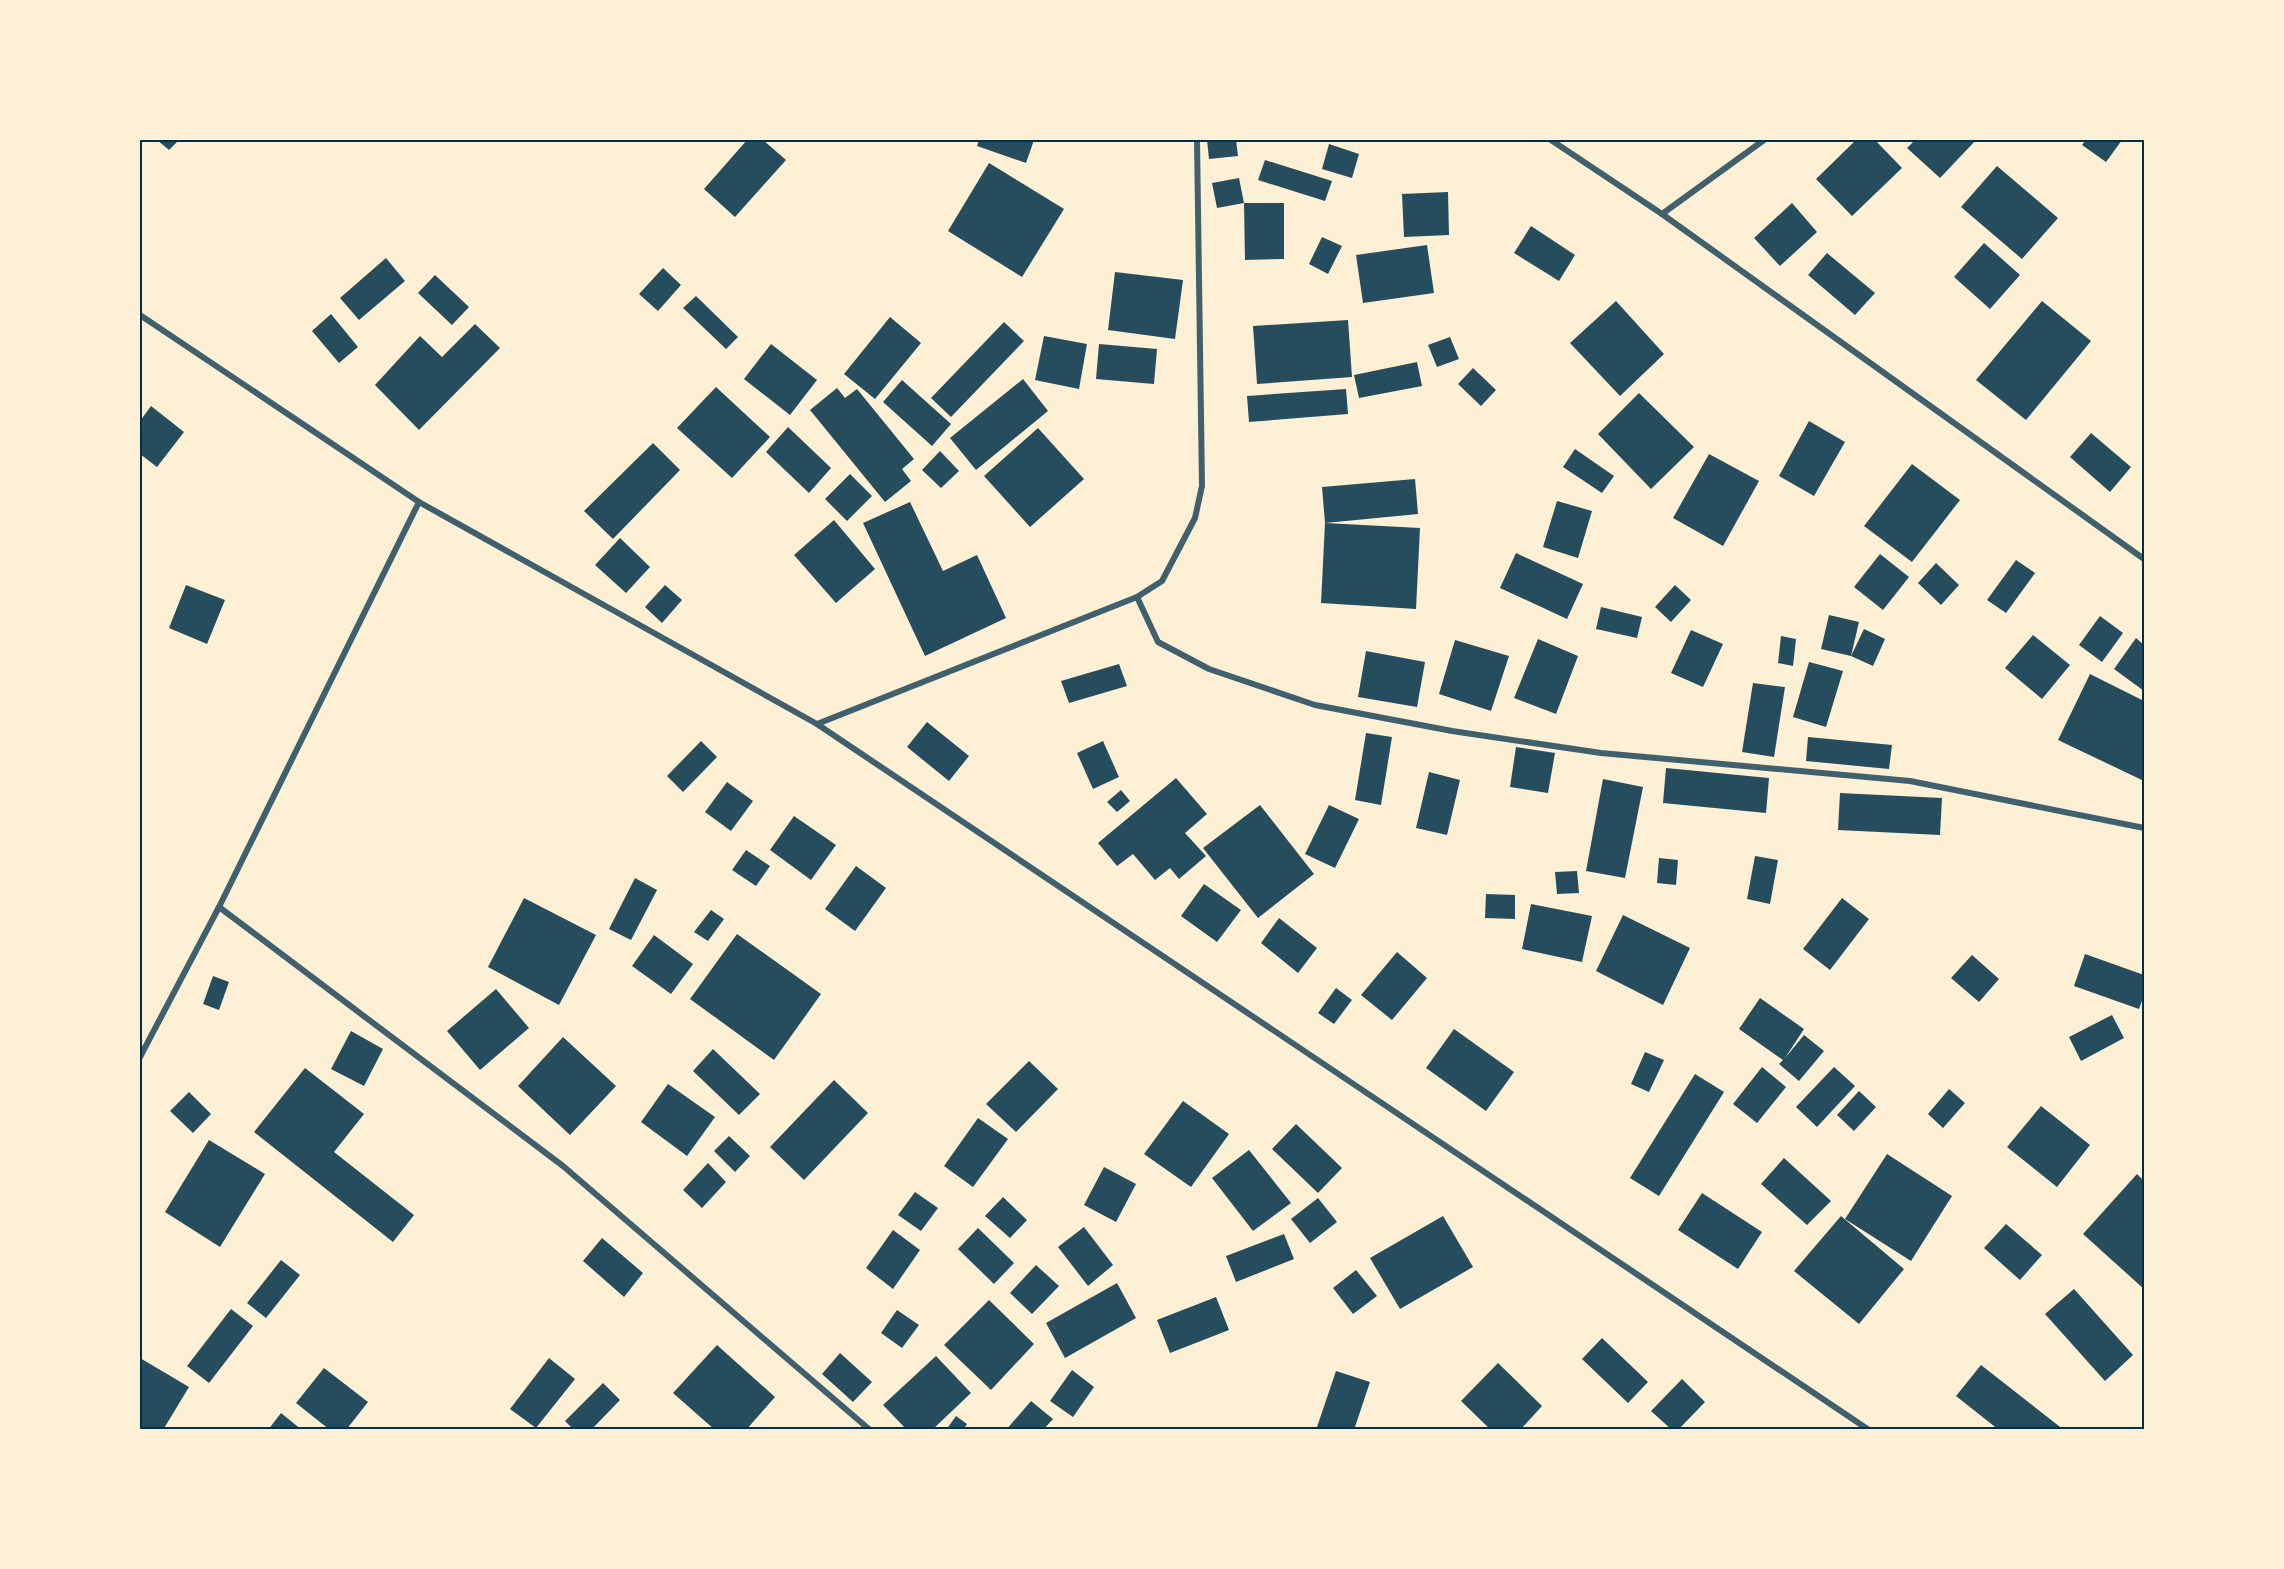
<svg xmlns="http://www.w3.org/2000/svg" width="2284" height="1569" viewBox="0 0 2284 1569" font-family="Cabin,sans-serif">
	<rect width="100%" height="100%" fill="#fdf0d5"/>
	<g fill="#264d5e">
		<path d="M157,140H179L169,150Z"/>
		<path d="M747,140H763L786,160L735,217L704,189Z"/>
		<path d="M979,140H1034L1026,163L977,146Z"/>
		<path d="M1207,140H1236L1238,156L1209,159Z"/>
		<path d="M1856,140H1875L1902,168L1852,216L1816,179Z"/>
		<path d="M1915,140H1976L1940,178L1907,148Z"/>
		<path d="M2086,140H2122L2106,162L2082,145Z"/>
		<path d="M1329,144L1359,154L1352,178L1322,169Z"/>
		<path d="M1265,160L1332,181L1325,201L1258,180Z"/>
		<path d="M989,163L1064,209L1022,277L948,231Z"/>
		<path d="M1997,166L2058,218L2022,259L1961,207Z"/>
		<path d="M1239,178L1244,203L1217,208L1212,183Z"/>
		<path d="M1448,192L1449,235L1404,237L1402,194Z"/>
		<path d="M1244,203H1284V259L1245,260Z"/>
		<path d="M1792,203L1817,232L1780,266L1754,238Z"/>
		<path d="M1531,226L1575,255L1559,281L1514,253Z"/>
		<path d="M1322,237L1342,246L1328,274L1309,264Z"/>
		<path d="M1984,243L2020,275L1990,309L1954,277Z"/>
		<path d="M1427,245L1434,293L1363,303L1356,255Z"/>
		<path d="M1827,253L1875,293L1855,315L1808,275Z"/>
		<path d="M386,258L405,281L359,320L340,298Z"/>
		<path d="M663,268L681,285L658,311L639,294Z"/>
		<path d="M1115,272L1183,280L1175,339L1108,330Z"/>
		<path d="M435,275L469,307L452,325L418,293Z"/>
		<path d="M696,296L738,337L726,349L683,308Z"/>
		<path d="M1616,301L1664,354L1620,396L1570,343Z"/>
		<path d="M2042,301L2091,341L2026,420L1976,380Z"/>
		<path d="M331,314L358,347L339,363L312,331Z"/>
		<path d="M890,317L921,343L875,399L844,374Z"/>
		<path d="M1348,320L1352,377L1257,384L1253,326Z"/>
		<path d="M1004,322L1024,341L951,417L931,398Z"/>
		<path d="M475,324L500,348L419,430L375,385L420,336L442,357Z"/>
		<path d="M1044,336L1087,344L1079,389L1035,380Z"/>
		<path d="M1450,337L1459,359L1437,367L1428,345Z"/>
		<path d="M771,344L817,380L790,415L744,379Z"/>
		<path d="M1099,344L1157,349L1154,384L1096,379Z"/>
		<path d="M1417,362L1422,386L1359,398L1354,375Z"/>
		<path d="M1473,368L1496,390L1481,406L1458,384Z"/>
		<path d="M1023,379L1048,411L976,470L950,438Z"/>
		<path d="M902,380L951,424L932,446L883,402Z"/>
		<path d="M716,387L770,437L732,478L677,428Z"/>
		<path d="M837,388L845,398L857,389L914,459L902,469L911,481L885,502L810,410Z"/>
		<path d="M1346,389L1348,414L1249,422L1247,396Z"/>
		<path d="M1639,393L1694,447L1651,489L1598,434Z"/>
		<path d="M151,406L184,432L157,467L140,454V421Z"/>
		<path d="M1809,421L1845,442L1814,496L1779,476Z"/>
		<path d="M788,427L831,468L809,493L766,452Z"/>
		<path d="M1038,428L1084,479L1030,527L984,476Z"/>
		<path d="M2091,433L2131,467L2110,492L2070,457Z"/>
		<path d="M653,443L680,470L613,539L584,511Z"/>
		<path d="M1575,449L1614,476L1602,493L1563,467Z"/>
		<path d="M940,451L959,471L941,488L922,470Z"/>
		<path d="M1709,454L1759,481L1723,546L1673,518Z"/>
		<path d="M1912,464L1960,500L1912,562L1864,526Z"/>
		<path d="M850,474L872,496L847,521L825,499Z"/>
		<path d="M1415,479L1418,514L1325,523L1322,487Z"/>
		<path d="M1557,501L1592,511L1578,558L1543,547Z"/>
		<path d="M910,502L943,571L977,555L1006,618L925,656L863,523Z"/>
		<path d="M834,520L875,569L836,603L794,555Z"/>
		<path d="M1325,523L1420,528L1416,609L1321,603Z"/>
		<path d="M620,538L650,567L626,593L595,565Z"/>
		<path d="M1516,553L1583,584L1567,619L1500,588Z"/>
		<path d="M1880,554L1909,577L1883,610L1854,587Z"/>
		<path d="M2016,560L2035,573L2006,613L1987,600Z"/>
		<path d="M1936,563L1959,585L1941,605L1918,583Z"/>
		<path d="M186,585L225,600L207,644L169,628Z"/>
		<path d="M665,585L682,600L662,623L645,607Z"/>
		<path d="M1675,585L1691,600L1671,622L1655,607Z"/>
		<path d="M1601,607L1642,617L1637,638L1596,629Z"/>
		<path d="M1829,615L1859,622L1851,656L1821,649Z"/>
		<path d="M2100,616L2123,633L2102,662L2079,645Z"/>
		<path d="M1864,629L1885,639L1873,666L1851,656Z"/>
		<path d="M1691,630L1723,644L1703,687L1671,673Z"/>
		<path d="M2033,635L2070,665L2042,699L2005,668Z"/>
		<path d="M1781,636L1796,639L1793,666L1778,663Z"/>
		<path d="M2136,638L2144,645V691L2114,669Z"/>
		<path d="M1538,639L1578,656L1556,714L1514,698Z"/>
		<path d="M1455,640L1509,656L1491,711L1439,694Z"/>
		<path d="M1366,651L1425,662L1417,707L1358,697Z"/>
		<path d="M1809,662L1843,671L1826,727L1793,717Z"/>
		<path d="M1119,664L1127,686L1069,703L1061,681Z"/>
		<path d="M2090,674L2144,701V781L2058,740Z"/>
		<path d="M1753,683L1785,687L1774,757L1742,752Z"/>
		<path d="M927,722L969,756L949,781L907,747Z"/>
		<path d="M1366,733L1392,737L1381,805L1355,800Z"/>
		<path d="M1808,737L1892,745L1889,769L1806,761Z"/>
		<path d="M701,741L717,757L683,792L667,776Z"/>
		<path d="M1103,741L1119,777L1093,789L1077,753Z"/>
		<path d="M1516,747L1555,753L1548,793L1510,787Z"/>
		<path d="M1666,768L1769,778L1766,813L1663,803Z"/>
		<path d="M1429,772L1460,780L1447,835L1416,828Z"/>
		<path d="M1176,778L1207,814L1185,833L1206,856L1179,879L1170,868L1155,880L1133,854L1117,866L1098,843Z"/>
		<path d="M1603,779L1643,787L1625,878L1586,871Z"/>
		<path d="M727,782L753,801L731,831L705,812Z"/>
		<path d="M1121,790L1130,801L1117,812L1107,802Z"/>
		<path d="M1840,793L1942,798L1940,835L1838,830Z"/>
		<path d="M1260,805L1314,874L1258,918L1203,848Z"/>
		<path d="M1329,805L1359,819L1335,868L1305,854Z"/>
		<path d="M794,816L836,845L811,880L770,850Z"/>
		<path d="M746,850L770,866L756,886L732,870Z"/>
		<path d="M1755,856L1778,860L1770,904L1747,899Z"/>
		<path d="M1659,858L1678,860L1676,885L1657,883Z"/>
		<path d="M856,866L886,888L855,931L825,909Z"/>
		<path d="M1577,871L1579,893L1557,894L1555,872Z"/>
		<path d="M635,878L657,890L631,940L609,929Z"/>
		<path d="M1204,884L1241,910L1217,942L1181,916Z"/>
		<path d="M1486,894L1515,895V919L1485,918Z"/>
		<path d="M524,898L596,935L559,1005L488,967Z"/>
		<path d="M1842,898L1869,919L1830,970L1803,949Z"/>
		<path d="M1531,904L1592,916L1582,962L1522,949Z"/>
		<path d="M711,910L724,919L708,941L694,932Z"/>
		<path d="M1623,915L1690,948L1663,1005L1596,971Z"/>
		<path d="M1279,918L1317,948L1298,973L1261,943Z"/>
		<path d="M737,934L821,994L774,1060L690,999Z"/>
		<path d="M654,935L693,964L671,994L632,966Z"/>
		<path d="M1397,952L1427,978L1392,1020L1361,995Z"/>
		<path d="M2085,954L2144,975V995L2139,1009L2074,986Z"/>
		<path d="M1972,955L1999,979L1979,1002L1951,978Z"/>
		<path d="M213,976L229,982L219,1010L203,1004Z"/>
		<path d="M1336,988L1352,1000L1334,1024L1318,1013Z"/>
		<path d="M496,989L529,1028L480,1070L447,1031Z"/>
		<path d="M1760,998L1804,1029L1785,1058L1804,1035L1824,1051L1799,1081L1779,1064L1783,1060L1739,1029Z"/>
		<path d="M2112,1015L2124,1038L2081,1061L2069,1037Z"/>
		<path d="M1454,1029L1514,1072L1486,1111L1426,1068Z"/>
		<path d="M351,1031L383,1049L364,1086L331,1069Z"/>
		<path d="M563,1037L616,1086L570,1135L518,1086Z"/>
		<path d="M713,1049L760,1094L739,1115L693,1071Z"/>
		<path d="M1645,1052L1664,1060L1649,1092L1631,1084Z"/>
		<path d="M1029,1061L1058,1089L1016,1132L986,1104Z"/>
		<path d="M1762,1067L1786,1087L1757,1123L1733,1104Z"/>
		<path d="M1834,1067L1855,1086L1817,1127L1796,1107Z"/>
		<path d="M305,1068L364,1114L334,1152L414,1215L393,1242L254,1132Z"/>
		<path d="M1695,1074L1724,1092L1659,1196L1630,1178Z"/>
		<path d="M834,1080L868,1113L804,1180L770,1147Z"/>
		<path d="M668,1084L715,1117L687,1156L641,1122Z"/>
		<path d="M1949,1089L1965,1103L1943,1128L1928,1114Z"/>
		<path d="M1859,1091L1876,1107L1854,1131L1837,1115Z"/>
		<path d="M189,1092L211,1114L193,1133L170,1111Z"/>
		<path d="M1183,1101L1229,1134L1191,1187L1144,1154Z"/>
		<path d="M2041,1106L2090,1145L2057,1187L2007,1147Z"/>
		<path d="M978,1118L1008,1139L973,1187L944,1166Z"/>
		<path d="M1296,1124L1342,1168L1318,1193L1272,1149Z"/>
		<path d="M729,1136L750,1156L735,1172L714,1151Z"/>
		<path d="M209,1140L265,1174L220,1247L165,1212Z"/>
		<path d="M1249,1150L1291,1203L1253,1231L1212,1178Z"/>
		<path d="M1887,1154L1952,1196L1911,1261L1845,1219Z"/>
		<path d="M1784,1158L1831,1201L1807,1225L1761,1184Z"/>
		<path d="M708,1163L726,1182L702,1208L683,1190Z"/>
		<path d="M1104,1167L1136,1184L1116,1222L1084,1205Z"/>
		<path d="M2137,1174L2144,1181V1289L2083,1234Z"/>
		<path d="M915,1192L938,1208L921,1231L898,1215Z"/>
		<path d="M1702,1193L1762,1232L1738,1269L1678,1230Z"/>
		<path d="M1003,1197L1027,1220L1010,1238L985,1216Z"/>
		<path d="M1318,1198L1337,1222L1310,1243L1291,1219Z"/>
		<path d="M1443,1216L1473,1267L1400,1309L1370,1258Z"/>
		<path d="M1841,1216L1904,1269L1859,1324L1794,1271Z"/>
		<path d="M2006,1224L2042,1255L2020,1280L1984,1248Z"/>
		<path d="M1084,1227L1113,1265L1088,1286L1058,1247Z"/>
		<path d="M978,1228L1014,1263L994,1284L958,1249Z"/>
		<path d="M893,1230L920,1250L893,1289L866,1268Z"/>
		<path d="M1284,1234L1294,1259L1236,1282L1226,1256Z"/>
		<path d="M602,1238L643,1273L624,1297L583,1261Z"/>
		<path d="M281,1260L300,1275L266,1318L247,1303Z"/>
		<path d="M1036,1265L1059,1286L1032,1314L1010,1293Z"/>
		<path d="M1356,1270L1377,1296L1353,1314L1333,1288Z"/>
		<path d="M1117,1283L1136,1318L1065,1358L1046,1323Z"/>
		<path d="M2074,1289L2133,1355L2105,1381L2045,1314Z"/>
		<path d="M1216,1297L1229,1330L1170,1353L1157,1320Z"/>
		<path d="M989,1300L1034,1344L991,1390L944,1345Z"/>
		<path d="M231,1309L253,1326L209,1383L187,1366Z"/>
		<path d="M897,1310L919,1325L902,1348L881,1333Z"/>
		<path d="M1602,1338L1648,1382L1628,1403L1582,1359Z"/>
		<path d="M717,1345L775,1397L746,1430H715L673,1393Z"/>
		<path d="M840,1353L872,1382L853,1402L822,1374Z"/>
		<path d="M936,1356L971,1393L932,1430H907L883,1405Z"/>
		<path d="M140,1358L189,1387L163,1430H140Z"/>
		<path d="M549,1358L575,1379L536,1428L510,1409Z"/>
		<path d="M1498,1363L1542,1406L1520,1430H1491L1461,1401Z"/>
		<path d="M1981,1365L2064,1430H1999L1956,1396Z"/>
		<path d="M324,1368L368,1402L346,1430H330L296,1403Z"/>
		<path d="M1072,1370L1094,1387L1073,1417L1050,1401Z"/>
		<path d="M1336,1371L1370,1382L1354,1430H1316Z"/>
		<path d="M1682,1379L1705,1402L1678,1430H1672L1651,1411Z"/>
		<path d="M603,1383L620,1400L591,1430H574L565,1421Z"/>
		<path d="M1031,1401L1053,1419L1043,1430H1006Z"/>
		<path d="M281,1413L302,1430H268Z"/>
		<path d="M956,1416L967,1424L963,1430H946Z"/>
	</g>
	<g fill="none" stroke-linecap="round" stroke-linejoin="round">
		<g stroke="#3f606c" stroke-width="6">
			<path d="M1551,140L1662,214L2144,559"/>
			<path d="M1662,214L1764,140"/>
			<path d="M140,315L419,502L817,724L1869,1430"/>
			<path d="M1137,597L1158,642L1209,669L1315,705L1452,731L1601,753L1910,781L2144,828"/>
			<path d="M817,724L1137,597L1162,581L1195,518L1202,486L1197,140"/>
			<path d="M219,907L563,1166L870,1430"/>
			<path d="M140,1057L219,907L419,502"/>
		</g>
	</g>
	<rect width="2284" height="1569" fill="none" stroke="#fdf0d5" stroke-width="282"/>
	<rect x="141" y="141" width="2002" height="1287" fill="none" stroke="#003049" stroke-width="2"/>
</svg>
